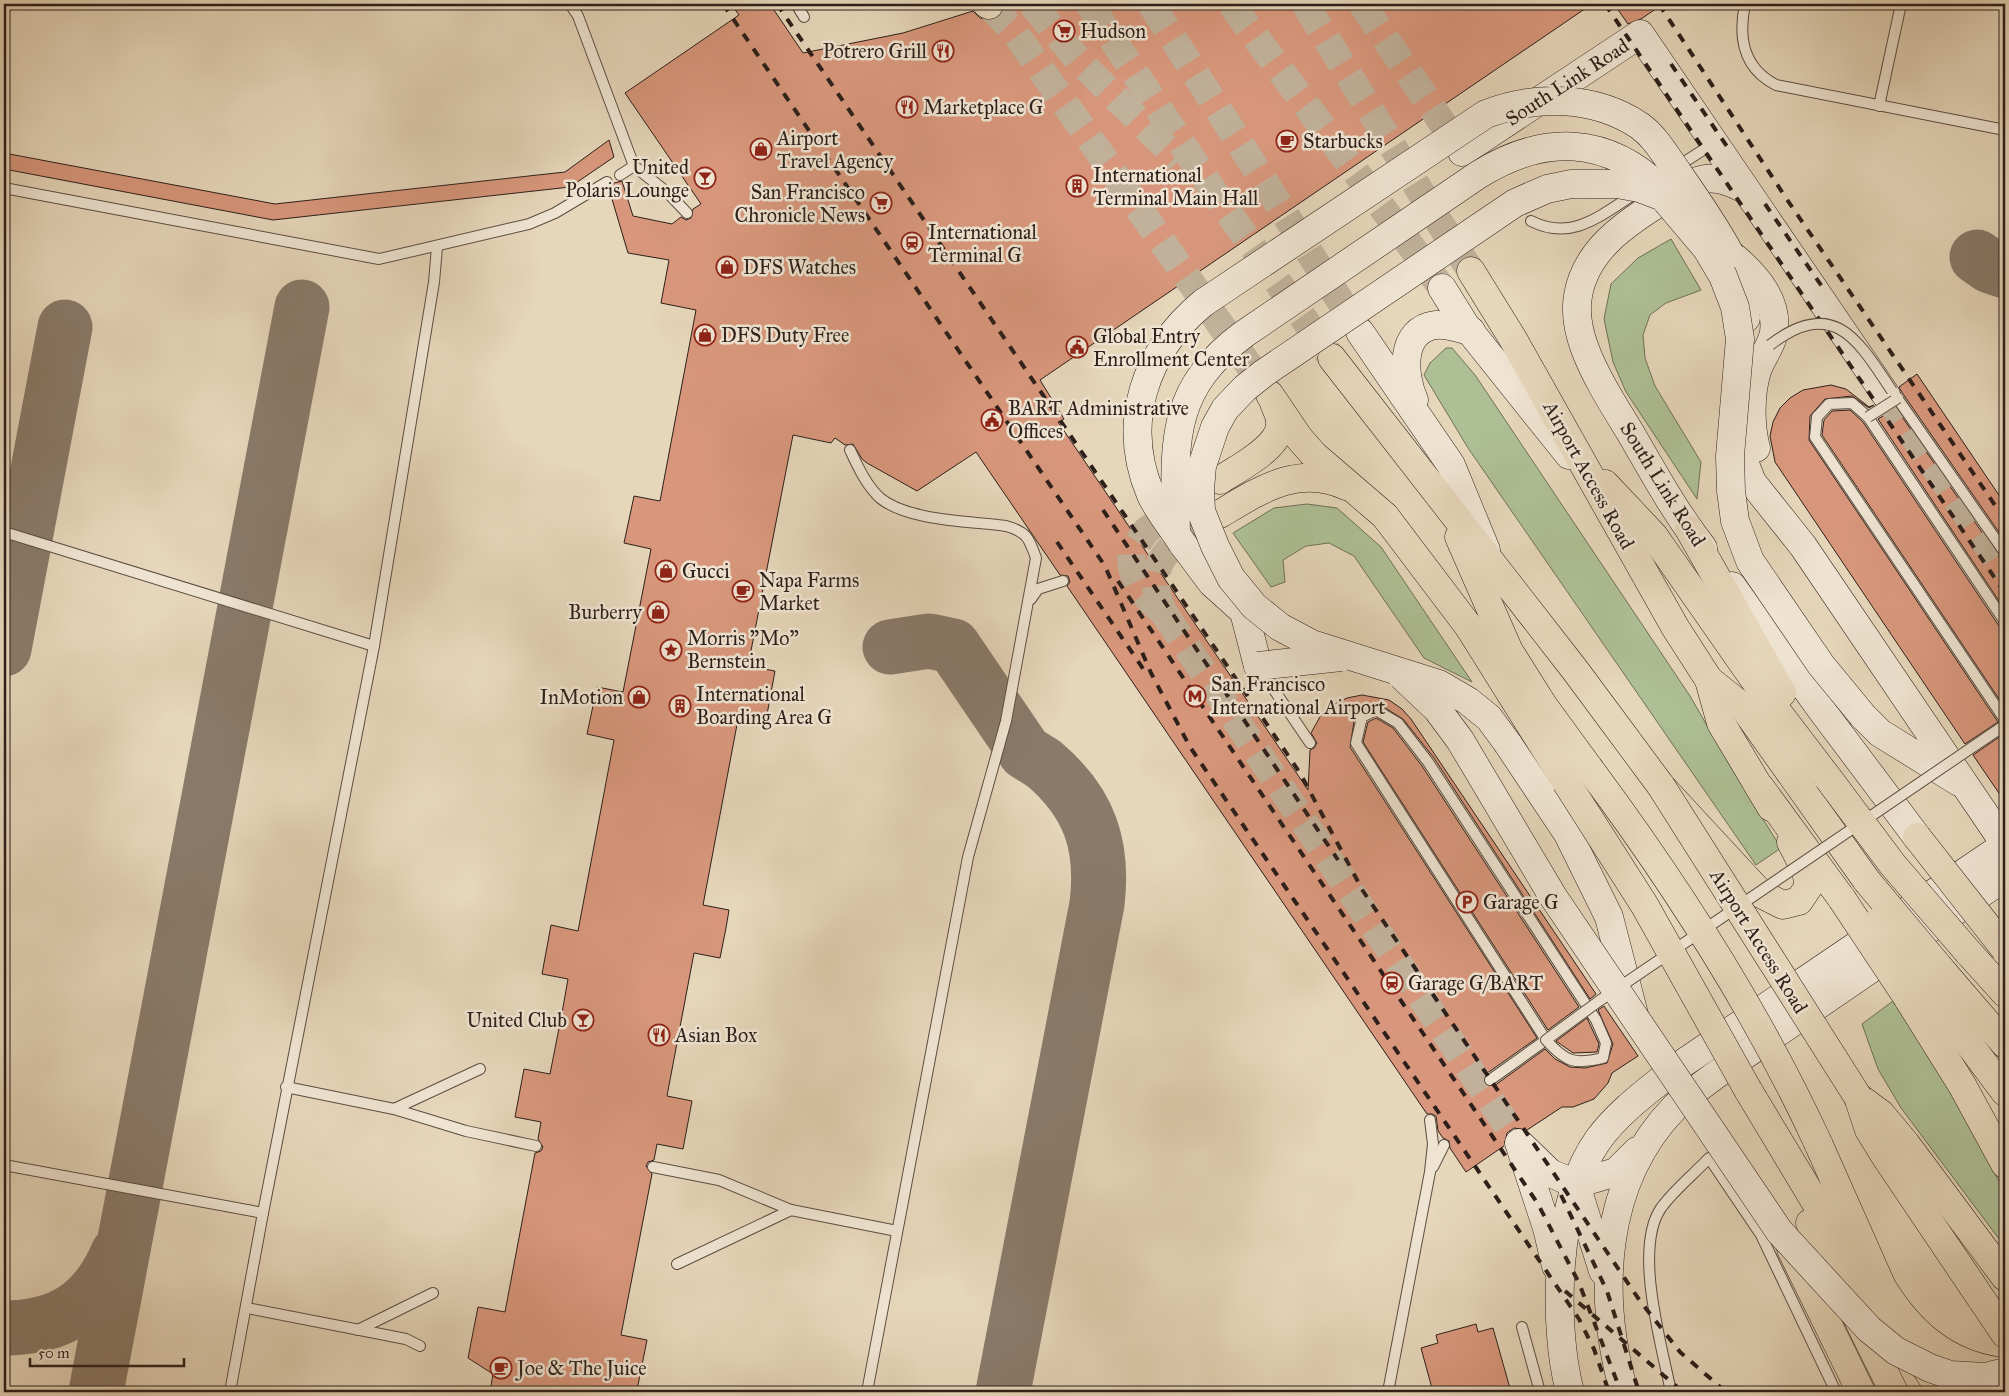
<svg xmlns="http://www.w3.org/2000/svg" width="2009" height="1396" viewBox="0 0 2009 1396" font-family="'IM FELL Great Primer',serif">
	<rect width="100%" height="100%" fill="#e6d6ba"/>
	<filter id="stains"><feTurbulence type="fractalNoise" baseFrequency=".004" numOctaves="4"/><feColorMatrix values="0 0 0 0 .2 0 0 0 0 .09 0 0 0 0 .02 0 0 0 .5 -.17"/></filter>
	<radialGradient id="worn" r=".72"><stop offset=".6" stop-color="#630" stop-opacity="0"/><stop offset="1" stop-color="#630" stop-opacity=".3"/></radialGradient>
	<g fill="#aebf95" stroke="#6e6f58">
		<path d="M1671,239L1701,290L1666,303L1650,315L1643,335L1645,358L1655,386L1701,462L1697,499L1626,392L1613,362L1604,319L1611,284L1638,258Z"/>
		<path d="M1446,348H1452L1475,375L1690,696L1732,769L1781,848L1756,865L1468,448L1424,375L1430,363Z"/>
		<path d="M1307,504L1337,508L1381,547L1472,682L1424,658L1354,556L1329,543L1306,546L1283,560L1285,582L1271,587L1233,533L1274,508Z"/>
		<path d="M1893,1001L1929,1053L2005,1192V1247L1901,1108L1878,1069L1862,1024Z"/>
	</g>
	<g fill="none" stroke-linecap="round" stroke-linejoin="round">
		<g stroke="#8a7a6a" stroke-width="55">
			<path d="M1977,257L1990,266L2005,271"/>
			<path d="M890,647L929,641L953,646L1025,752C1031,756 1038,760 1044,764C1090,803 1104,846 1097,904L1003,1392"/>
			<path d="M4,649L65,327"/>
			<path d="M4,1328C61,1328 96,1305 118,1253"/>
			<path d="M96,1392L302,307"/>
		</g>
	</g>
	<g fill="#d8977c" stroke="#2d1f1a">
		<path d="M731,4H770L803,53L903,33L973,11L980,18L990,20L997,18L1003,12L1005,4H1592L1040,380L1064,419L1058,422L1308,790L1310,750L1314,748L1317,743L1311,733L1321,715L1333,705L1347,698L1362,695L1389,700L1402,709L1411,719L1596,994L1590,999L1434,758L1403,719L1377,703L1359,711L1355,715L1350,747L1537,1038L1486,1074L1483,1080L1485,1084L1494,1086L1545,1049L1555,1059L1570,1067L1585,1068L1607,1063L1613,1044L1598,1010L1604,1006L1638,1056L1612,1073L1608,1083L1594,1099L1573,1107H1562L1527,1130L1514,1128L1507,1133L1504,1146L1466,1172L1450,1148L1449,1141L1443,1138L1438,1131L1436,1116L1432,1114H1427L1067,586L1070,582L1068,576L1060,575L976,452L917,491L867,463L862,459L853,444L845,445L835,438L831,443L793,435L748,666L775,671L766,720L739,714L703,905L729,910L726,928L720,958L694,953L667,1096L692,1101L683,1149L657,1144L654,1160L648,1162L646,1166L652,1174L621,1335L647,1340L637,1390L627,1392H490L493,1374L468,1358L478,1307L505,1312L535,1153L541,1151L543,1147L538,1139L541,1122L515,1117L524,1069L550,1074L562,1013L568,979L542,974L551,925L578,931L614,740L587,734L597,687L623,692L651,549L624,543L630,515L634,496L660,501L696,310L661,303L669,260L628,253L609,189L614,183L622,181L633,216L672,224L681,217L686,220L691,218L693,209L701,204L625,93L739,15Z"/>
		<path d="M1614,4H1663L1641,19L1628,24Z"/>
		<path d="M609,140L614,157L570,187L273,220L4,169V153L275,204L565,172Z"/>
		<path d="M1917,374L2005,504V541L1901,391L1899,387Z"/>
		<path d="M1831,385L1846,389L1869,407L1874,405L1869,408L1852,396L1825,399L1810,416L1809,440L1998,722L1965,744L1775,462L1770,436L1773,422L1780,408L1790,398L1803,390Z"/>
		<path d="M1896,408L1999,557L2005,560V610L1878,419Z"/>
		<path d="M1850,410L1863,422L1999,626L2005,629V708L1822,435L1824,420L1832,411Z"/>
		<path d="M1376,718L1393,728L1422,766L1579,1007L1548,1030L1363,742L1368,722Z"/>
		<path d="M2005,733V802L1973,755Z"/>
		<path d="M1587,1018L1599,1044L1597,1052L1573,1053L1556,1041Z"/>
		<path d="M1476,1324L1478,1332L1493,1328L1511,1392H1433L1421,1348L1438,1343L1436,1335Z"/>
	</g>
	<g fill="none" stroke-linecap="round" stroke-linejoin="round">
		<g stroke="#c1b19a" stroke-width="28" stroke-dasharray="28 14" stroke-linecap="butt">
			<path d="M1151,4L1360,332"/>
			<path d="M1231,4L1442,288"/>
			<path d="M1362,4L1462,152"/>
			<path d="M1886,395L2005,571"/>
			<path d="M1164,613L1519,1143"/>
		</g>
		<g stroke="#c1b19a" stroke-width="28" stroke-dasharray="28 14" stroke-linecap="butt">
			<path d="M1032,4L1079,61L1179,160"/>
			<path d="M1089,4L1218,198L1331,357"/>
			<path d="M1305,4L1439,222L1471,271"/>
			<path d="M989,5L1013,30L1270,395"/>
			<path d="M1164,613C1142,594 1131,583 1131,553L1146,531L1182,504"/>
			<path d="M1164,613C1137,557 1180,540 1220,514"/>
		</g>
		<g stroke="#5b4d42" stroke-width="12">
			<g id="lane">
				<path d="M570,4L578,16L634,166L668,193L687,213"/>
				<path d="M796,4L804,17"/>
				<path d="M1745,4C1738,38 1743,68 1776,85L2005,130"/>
				<path d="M1879,106L1901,4"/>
				<path d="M1675,168L1714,143"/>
				<path d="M620,175L634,166"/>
				<path d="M4,188L379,259L529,224L555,213L607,182"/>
				<path d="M1531,221C1572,242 1601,215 1636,193"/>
				<path d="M1893,392L2005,553"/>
				<path d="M850,450C858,467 866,485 880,498C908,521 970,521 1006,526C1027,532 1029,538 1036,558L1006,721L968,857L867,1392"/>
				<path d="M4,532L374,646"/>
				<path d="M1031,599L1038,589L1063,581"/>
				<path d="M2005,622L1868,417L1852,403L1829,404L1817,417L1815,437L2005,720"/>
				<path d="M1260,669L1310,743"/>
				<path d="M1490,1080L1546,1040L1356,743L1362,717L1376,710L1398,723L1428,762L1596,1020"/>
				<path d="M286,1087L394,1109L466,1131L536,1146"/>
				<path d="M394,1109L480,1069"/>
				<path d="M4,1165L263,1213L230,1392"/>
				<path d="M653,1167L719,1180L791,1210L897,1231"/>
				<path d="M1433,1167L1444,1145"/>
				<path d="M263,1213L374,646L434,282L437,247"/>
				<path d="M677,1264L791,1210"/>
				<path d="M247,1308L406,1339L420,1346"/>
				<path d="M1522,1327L1540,1392"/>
				<path d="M358,1330L433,1293"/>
				<path d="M1388,1392L1430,1172L1433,1144L1430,1120"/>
				<path d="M1671,1392C1662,1346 1633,1249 1661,1208C1674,1190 1694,1174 1709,1158L1761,1235L1836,1392"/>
			</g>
		</g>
		<g stroke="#2d1f1a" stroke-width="29">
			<g id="secondary">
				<path d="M1462,152L1640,34L1886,395"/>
				<path d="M1730,254L1742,288L1746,318"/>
				<path d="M1734,257C1756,276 1778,300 1774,332C1772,346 1761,358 1757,371C1750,394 1750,425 1756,448"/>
				<path d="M1442,288L1465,325L1569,455"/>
				<path d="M1360,332L1451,465L1486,550"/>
				<path d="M1414,400C1403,376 1399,329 1436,325C1447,324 1460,329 1471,331"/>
				<path d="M1739,425L1740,451L1752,482L1803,546L2005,844"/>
				<path d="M1182,543L1212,583L1244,612L1258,666"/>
				<path d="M1703,548C1675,512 1653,472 1630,432C1614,406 1596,378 1585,349C1579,333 1575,313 1578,296C1585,252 1622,226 1657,204C1692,182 1706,167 1746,190"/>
				<path d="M1732,586L1823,712L1917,837"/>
				<path d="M1863,716L1880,733L1959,782"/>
				<path d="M1508,744L1568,834L1609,917L1634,1014"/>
				<path d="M1519,1143L1550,1173L1576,1184L1616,1172L1637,1151"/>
				<path d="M1521,1149L1547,1228L1556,1266"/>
				<path d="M1577,1188L1603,1271"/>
				<path d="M1570,1392C1552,1323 1555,1200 1598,1140C1619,1111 1649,1090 1676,1068L2005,845"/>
				<path d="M1624,1392C1597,1295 1601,1183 1675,1107C1688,1095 1702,1085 1717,1074L2005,877"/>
			</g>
		</g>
		<g stroke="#2d1f1a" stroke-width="29">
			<g id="primary">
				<path d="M987,4L989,5"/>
				<path d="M1471,271L1513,339L1675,627L1709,680L1721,723L1771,807"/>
				<path d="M1332,358L1575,670L1661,786L1761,894L1783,905L1799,901L1809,886L1806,871L1791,842"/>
				<path d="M1270,395L1299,438L1314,455L1385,516L1469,627L1543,705"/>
				<path d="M1220,480C1238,468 1282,447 1280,422C1280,415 1276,409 1274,403"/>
				<path d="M1605,484L1654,536L1767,698L1828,778"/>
				<path d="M1220,514C1260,490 1298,464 1346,486"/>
				<path d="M1689,529L1782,693"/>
				<path d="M1459,537L1509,651L1543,705L1589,768"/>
				<path d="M1968,952L2005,993"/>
				<path d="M1818,1143L1882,1287C1909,1331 1944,1363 1997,1371"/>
			</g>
		</g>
		<g stroke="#2d1f1a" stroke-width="29">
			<g id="highway">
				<path d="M1469,627L1566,782"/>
				<path d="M1709,680L1744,708L1867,881"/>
				<path d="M1760,787L1842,899"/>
				<path d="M1944,973L2005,1044"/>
				<path d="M1925,985L2005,1092"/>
				<path d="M1907,997L1962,1085L2005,1164"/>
				<path d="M1748,1090L1831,1228L1942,1392"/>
				<path d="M1858,1097L1869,1130L1885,1156L2005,1334"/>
				<path d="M1858,1097L1881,1114L1906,1144L2005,1277"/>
				<path d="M1810,1223L1894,1392"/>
				<path d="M1791,1249L1861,1392"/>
			</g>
		</g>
		<use href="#lane" stroke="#efe4d2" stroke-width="10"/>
		<use href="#secondary" stroke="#efe4d2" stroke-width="28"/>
		<use href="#primary" stroke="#e6d6ba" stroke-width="28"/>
		<use href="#highway" stroke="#e6d6ba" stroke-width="28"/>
		<g stroke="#2d1f1a" stroke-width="4" stroke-dasharray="9 9" stroke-linecap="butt">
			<path d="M723,4L1105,566L1151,673L1190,747L1579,1319L1594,1349L1609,1392"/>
			<path d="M777,4L1300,773L1363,891L1640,1301L1680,1352L1726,1392"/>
			<path d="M1605,4L2005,593"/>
			<path d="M1659,4L1786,198L2005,520"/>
			<path d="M1671,64L1728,148"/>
			<path d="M1765,204L1823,288"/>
			<path d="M1103,510L1338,860"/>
			<path d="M1057,542L1146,673"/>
			<path d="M1118,581L1538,1204L1579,1283L1621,1392"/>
			<path d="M1561,1195L1607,1291L1639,1392"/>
			<path d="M1565,1291L1683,1392"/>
		</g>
		<g stroke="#5b4d42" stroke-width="12" stroke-linecap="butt">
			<g id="lane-bridge">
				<path d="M1770,345C1834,296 1858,340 1892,391"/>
				<path d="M1868,417L1898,398"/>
				<path d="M1596,1020L1606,1043L1603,1058C1574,1065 1566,1062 1546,1040L1599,1001L2005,725"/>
			</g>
		</g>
		<g stroke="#2d1f1a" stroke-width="29" stroke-linecap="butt">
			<g id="secondary-bridge">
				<path d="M1176,533C1175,446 1167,391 1244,334L1478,175C1543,134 1608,135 1663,191"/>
				<path d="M1182,543C1172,527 1159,512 1151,495C1120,423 1145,351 1203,303L1486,114C1536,95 1594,95 1640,126C1655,137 1664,153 1674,167C1694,196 1714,224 1730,254"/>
				<path d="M1258,666L1341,657"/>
				<path d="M1402,676L1437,709L1460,740L1552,895L1779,1231L1869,1329L1896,1351L1930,1368L1950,1375L1985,1377L2005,1372"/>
				<path d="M1508,744L1489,718L1468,701L1439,684L1312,644L1280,627L1254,606L1231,578L1215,546L1201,511L1200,489L1202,466L1215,427L1225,409L1245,388L1264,373L1515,203L1547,189L1571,184H1617L1639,188L1663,197L1707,249L1723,276L1735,307L1740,339L1730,456L1731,491L1735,521L1750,561L1821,665L1863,716"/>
			</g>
		</g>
		<g stroke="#2d1f1a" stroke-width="29" stroke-linecap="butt">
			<g id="primary-bridge">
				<path d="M1589,768C1677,886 1756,1009 1818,1143"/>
				<path d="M1828,778L1893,865L1968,952"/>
				<path d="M1661,786L1858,1097"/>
			</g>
		</g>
		<g stroke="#2d1f1a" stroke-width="29" stroke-linecap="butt">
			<g id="highway-bridge">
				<path d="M1566,782L1645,906L1748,1090"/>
				<path d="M1917,837L2005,949"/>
				<path d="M1867,881L1944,973"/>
				<path d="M1842,899L1907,997"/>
				<path d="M1878,922L1925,985"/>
			</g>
		</g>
		<use href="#lane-bridge" stroke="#efe4d2" stroke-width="10"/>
		<use href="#secondary-bridge" stroke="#efe4d2" stroke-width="28"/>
		<use href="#primary-bridge" stroke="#e6d6ba" stroke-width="28"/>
		<use href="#highway-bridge" stroke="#e6d6ba" stroke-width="28"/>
	</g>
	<defs>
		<g id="supermarket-ring" transform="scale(1.125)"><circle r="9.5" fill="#efe4d2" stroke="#8f2418" stroke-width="1.5"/><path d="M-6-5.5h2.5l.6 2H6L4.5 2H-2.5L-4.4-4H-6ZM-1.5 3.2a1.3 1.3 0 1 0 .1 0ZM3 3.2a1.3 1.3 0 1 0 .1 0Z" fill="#8f2418"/></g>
		<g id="restaurant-ring" transform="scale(1.125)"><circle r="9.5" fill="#efe4d2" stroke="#8f2418" stroke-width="1.5"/><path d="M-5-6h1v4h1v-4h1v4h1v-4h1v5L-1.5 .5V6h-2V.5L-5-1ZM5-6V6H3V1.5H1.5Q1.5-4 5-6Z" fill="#8f2418"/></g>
		<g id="cafe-ring" transform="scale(1.125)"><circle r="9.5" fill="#efe4d2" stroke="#8f2418" stroke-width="1.5"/><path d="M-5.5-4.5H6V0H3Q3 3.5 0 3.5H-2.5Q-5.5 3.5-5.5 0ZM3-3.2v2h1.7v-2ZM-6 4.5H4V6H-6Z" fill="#8f2418"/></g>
		<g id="shop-ring" transform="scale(1.125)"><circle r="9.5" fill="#efe4d2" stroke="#8f2418" stroke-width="1.5"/><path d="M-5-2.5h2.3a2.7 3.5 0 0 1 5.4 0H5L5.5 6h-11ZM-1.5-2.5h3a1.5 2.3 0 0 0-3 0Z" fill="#8f2418"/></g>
		<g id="bar-ring" transform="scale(1.125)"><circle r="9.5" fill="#efe4d2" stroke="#8f2418" stroke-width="1.5"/><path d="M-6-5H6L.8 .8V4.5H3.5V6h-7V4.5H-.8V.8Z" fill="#8f2418"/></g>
		<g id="building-ring" transform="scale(1.125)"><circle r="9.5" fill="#efe4d2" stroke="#8f2418" stroke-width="1.5"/><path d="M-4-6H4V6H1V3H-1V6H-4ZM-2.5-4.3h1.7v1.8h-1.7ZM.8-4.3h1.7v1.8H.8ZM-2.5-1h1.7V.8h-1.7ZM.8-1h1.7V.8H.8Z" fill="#8f2418"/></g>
		<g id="station-ring" transform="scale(1.125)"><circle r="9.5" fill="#efe4d2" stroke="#8f2418" stroke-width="1.5"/><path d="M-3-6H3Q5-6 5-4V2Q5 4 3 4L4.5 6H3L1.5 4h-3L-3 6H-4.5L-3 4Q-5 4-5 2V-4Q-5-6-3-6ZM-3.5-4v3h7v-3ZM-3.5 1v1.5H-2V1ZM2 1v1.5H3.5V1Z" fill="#8f2418"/></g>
		<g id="civic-ring" transform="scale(1.125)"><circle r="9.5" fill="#efe4d2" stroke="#8f2418" stroke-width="1.5"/><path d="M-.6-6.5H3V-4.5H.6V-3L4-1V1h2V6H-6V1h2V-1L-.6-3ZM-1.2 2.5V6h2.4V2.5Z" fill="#8f2418"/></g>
		<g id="sight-ring" transform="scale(1.125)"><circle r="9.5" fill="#efe4d2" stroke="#8f2418" stroke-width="1.5"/><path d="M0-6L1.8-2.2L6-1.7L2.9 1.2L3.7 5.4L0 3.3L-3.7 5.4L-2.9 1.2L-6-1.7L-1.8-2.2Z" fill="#8f2418"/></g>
		<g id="metro-ring" transform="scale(1.125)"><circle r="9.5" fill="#efe4d2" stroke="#8f2418" stroke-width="1.5"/><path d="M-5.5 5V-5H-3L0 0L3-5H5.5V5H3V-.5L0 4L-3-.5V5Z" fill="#8f2418"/></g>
		<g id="parking-ring" transform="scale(1.125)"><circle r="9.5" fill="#efe4d2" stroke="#8f2418" stroke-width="1.5"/><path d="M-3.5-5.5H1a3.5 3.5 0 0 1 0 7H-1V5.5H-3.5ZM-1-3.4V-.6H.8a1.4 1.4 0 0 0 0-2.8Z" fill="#8f2418"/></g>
	</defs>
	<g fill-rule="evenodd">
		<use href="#supermarket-ring" x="1064" y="31"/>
		<use href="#restaurant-ring" x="943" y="51"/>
		<use href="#restaurant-ring" x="907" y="107"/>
		<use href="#cafe-ring" x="1287" y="141"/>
		<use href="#shop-ring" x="761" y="149"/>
		<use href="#bar-ring" x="705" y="178"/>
		<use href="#building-ring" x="1077" y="186"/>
		<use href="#supermarket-ring" x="881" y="203"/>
		<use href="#station-ring" x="912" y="243"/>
		<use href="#shop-ring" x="727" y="267"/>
		<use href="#shop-ring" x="705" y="335"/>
		<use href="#civic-ring" x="1077" y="347"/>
		<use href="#civic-ring" x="992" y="420"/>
		<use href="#shop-ring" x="666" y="571"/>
		<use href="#cafe-ring" x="743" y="591"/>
		<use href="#shop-ring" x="658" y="612"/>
		<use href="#sight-ring" x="671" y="650"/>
		<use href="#metro-ring" x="1195" y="696"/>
		<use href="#shop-ring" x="639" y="697"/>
		<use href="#building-ring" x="680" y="706"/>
		<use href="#parking-ring" x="1467" y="902"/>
		<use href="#station-ring" x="1392" y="983"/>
		<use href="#bar-ring" x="583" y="1020"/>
		<use href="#restaurant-ring" x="659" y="1035"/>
		<use href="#cafe-ring" x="501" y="1368"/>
	</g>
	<g text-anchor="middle" stroke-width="5" stroke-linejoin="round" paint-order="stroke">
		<g font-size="20" fill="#2d1f1a" stroke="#efe4d2" text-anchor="start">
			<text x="1080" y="38">Hudson</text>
			<text x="927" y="58" text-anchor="end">Potrero Grill</text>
			<text x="923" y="114">Marketplace G</text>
			<text x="777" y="145">Airport<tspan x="777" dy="23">Travel Agency</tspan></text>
			<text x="1303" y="148">Starbucks</text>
			<text x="689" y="174" text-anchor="end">United<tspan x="689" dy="23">Polaris Lounge</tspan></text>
			<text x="1093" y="182">International<tspan x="1093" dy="23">Terminal Main Hall</tspan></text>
			<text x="865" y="199" text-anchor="end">San Francisco<tspan x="865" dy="23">Chronicle News</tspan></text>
			<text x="928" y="239">International<tspan x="928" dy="23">Terminal G</tspan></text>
			<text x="743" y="274">DFS Watches</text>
			<text x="721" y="342">DFS Duty Free</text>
			<text x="1093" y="343">Global Entry<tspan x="1093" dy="23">Enrollment Center</tspan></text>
			<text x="1008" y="415">BART Administrative<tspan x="1008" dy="23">Offices</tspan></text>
			<text x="682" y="578">Gucci</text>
			<text x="759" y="587">Napa Farms<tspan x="759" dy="23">Market</tspan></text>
			<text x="642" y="619" text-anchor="end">Burberry</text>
			<text x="687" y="645">Morris "Mo"<tspan x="687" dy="23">Bernstein</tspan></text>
			<text x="1211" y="691">San Francisco<tspan x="1211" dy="23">International Airport</tspan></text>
			<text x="696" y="701">International<tspan x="696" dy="23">Boarding Area G</tspan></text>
			<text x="623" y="704" text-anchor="end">InMotion</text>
			<text x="1483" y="909">Garage G</text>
			<text x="1408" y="990">Garage G/BART</text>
			<text x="567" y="1027" text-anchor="end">United Club</text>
			<text x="675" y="1042">Asian Box</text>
			<text x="517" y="1375">Joe &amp; The Juice</text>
		</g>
		<g font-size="20" fill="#2d1f1a" stroke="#efe4d2">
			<text transform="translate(1567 82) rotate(-33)" y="7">South Link Road</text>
			<text transform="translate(1589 475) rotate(61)" y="7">Airport Access Road</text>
			<text transform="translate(1663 484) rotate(58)" y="7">South Link Road</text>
			<text transform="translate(1759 941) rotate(58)" y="7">Airport Access Road</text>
		</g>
	</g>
	<rect width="2009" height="1396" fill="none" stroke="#e6d6ba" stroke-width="20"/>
	<rect x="5" y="5" width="1999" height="1386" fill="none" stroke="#2d1f1a" stroke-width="2.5"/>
	<rect x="10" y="10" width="1989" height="1376" fill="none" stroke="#2d1f1a"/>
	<path d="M30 1358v8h154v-8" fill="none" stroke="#2d1f1a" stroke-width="2.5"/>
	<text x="38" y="1358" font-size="15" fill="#2d1f1a" stroke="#efe4d2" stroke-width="4" paint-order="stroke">50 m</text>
	<rect width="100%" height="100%" filter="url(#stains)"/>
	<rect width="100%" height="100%" fill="url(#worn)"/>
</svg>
